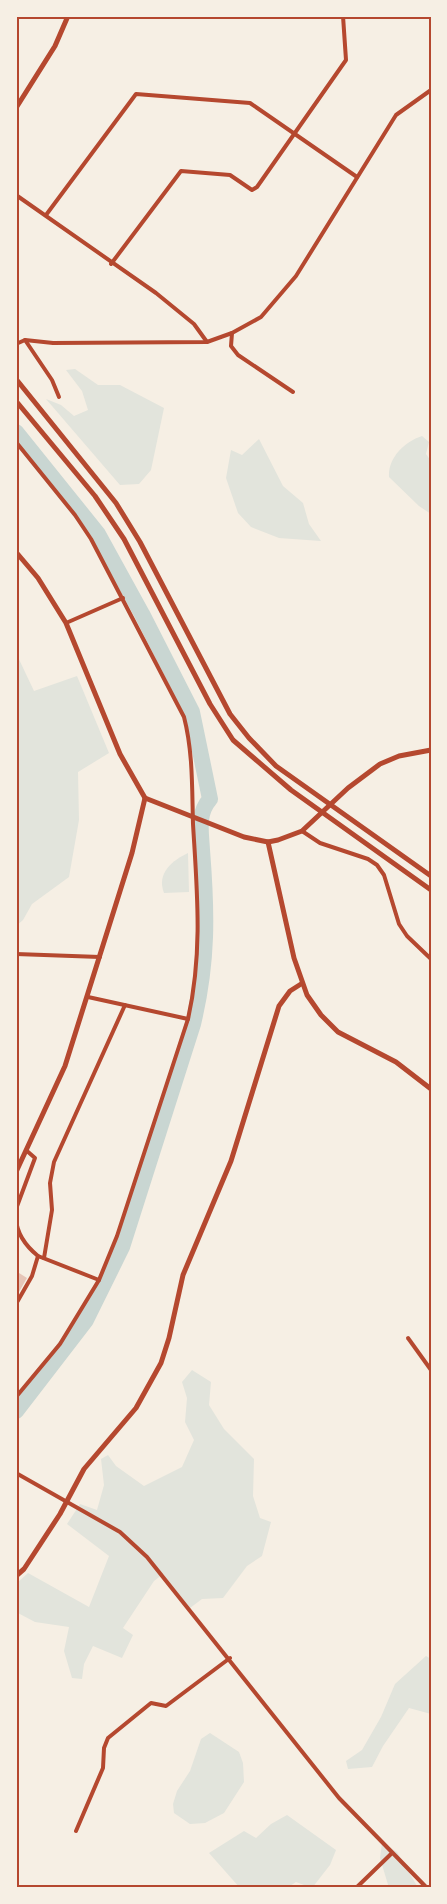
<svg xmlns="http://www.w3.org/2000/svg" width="447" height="1904" viewBox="0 0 447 1904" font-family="Ubuntu,sans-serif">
	<rect width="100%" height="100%" fill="#f6efe4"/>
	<g fill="#e2e4dc">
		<path d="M75,369L98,385H120L164,408L151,470L139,484L120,485L46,399L61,405L74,416L88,410L82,391L66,370Z"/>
		<path d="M422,436L429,442L426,454L431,461V514L419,506L389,477C388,458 404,442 422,436Z"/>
		<path d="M259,439L283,486L303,503L309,524L321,541L279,538L251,527L238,513L226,478L231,450L242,455Z"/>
		<path d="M16,653L34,691L77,676L109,753L78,772L79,820L69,877L32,904L23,920L16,926Z"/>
		<path d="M188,853L189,892L164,893C156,873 173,860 188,853Z"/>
		<path d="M192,1370L211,1382L209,1405L224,1429L254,1459L253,1496L260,1518L271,1522L262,1556L247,1566L223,1598L202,1599L190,1608L163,1574L154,1581L123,1628L133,1635L122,1658L93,1646L84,1664L82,1679L72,1678L64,1651L69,1627L35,1622L16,1612V1584L28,1573L89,1607L109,1556L67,1524L80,1504L97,1510L104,1485L101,1459L108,1455L116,1466L144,1486L182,1467L194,1440L185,1422L187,1398L182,1382Z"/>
		<path d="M426,1656L431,1659V1714L409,1708L383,1746L372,1767L348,1769L346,1761L362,1750L381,1717L395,1684Z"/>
		<path d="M210,1733L239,1752L243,1763L244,1782L224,1813L205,1823L190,1824L174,1813L173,1804L177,1791L190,1771L201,1739Z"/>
		<path d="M287,1815L336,1850L330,1865L312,1888L296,1882L287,1888H240L209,1853L244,1831L256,1838L271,1824Z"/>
		<path d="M382,1843L397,1852L417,1886L428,1888H389L380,1858Z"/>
	</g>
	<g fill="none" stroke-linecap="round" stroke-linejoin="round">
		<path stroke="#c9d6d2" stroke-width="16" d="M16,432L98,534L142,614L192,712L210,799C197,814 201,831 202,850C207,913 208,962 193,1024L122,1247L86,1320L16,1411"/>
	</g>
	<path fill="#e6c5b7" d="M19,1273L27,1278L16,1297V1278Z"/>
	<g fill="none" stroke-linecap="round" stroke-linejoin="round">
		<g stroke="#b5482f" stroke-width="4">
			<path d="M16,195L156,293L194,324L207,342"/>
			<path d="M46,215L136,94L250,103L357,177"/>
			<path d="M111,264L181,171L230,175L252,190L257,187L346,60L343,16"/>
			<path d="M232,333L231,346L238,355L293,392"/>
			<path d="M25,340L52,380L59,397"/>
			<path d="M16,344L25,340L53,343L207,342L232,333L261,317L296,276L396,115L431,90"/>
			<path d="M16,442L75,515L91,539L184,717C193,752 192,788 193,824C197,891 203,952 188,1019L117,1236L99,1280L60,1344L16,1397"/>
			<path d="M66,623L123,598"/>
			<path d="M302,831L320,843L368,859L377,865L384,875L399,924L407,936L431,959"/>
			<path d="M16,954L100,957"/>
			<path d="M88,997L188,1019"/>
			<path d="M16,1209L35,1158L27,1151"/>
			<path d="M16,1219C17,1234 27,1247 38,1256"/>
			<path d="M44,1258L52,1210L50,1183L54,1162L125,1005"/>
			<path d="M16,1304L32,1276L38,1256L99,1280"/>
			<path d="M408,1338L431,1370"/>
			<path d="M16,1473L120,1532L147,1557L339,1798L427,1888"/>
			<path d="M76,1831L103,1768L104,1748L108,1738L151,1703L166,1706L230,1658"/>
			<path d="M356,1888L391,1854"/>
		</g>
		<g stroke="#b5482f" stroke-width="5">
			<path d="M16,108L55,46L68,16"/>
			<path d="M16,379L116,503L140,542L230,714L249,738L276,766L431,876"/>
			<path d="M16,401L95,496L124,539L210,704L233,740L291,790L431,890"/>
			<path d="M16,552L38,578L66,623L120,754L145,798L244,837L268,842L278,840L302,831L348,788L380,764L399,756L431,750"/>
			<path d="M268,842L294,958L307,995L321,1015L338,1032L396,1062L431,1089"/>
			<path d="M16,1172L65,1066L132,853L145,798"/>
			<path d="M16,1576L24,1569L60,1514L84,1469L136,1408L161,1363L169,1338L183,1275L231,1161L279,1006L290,991L301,984"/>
		</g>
	</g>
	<rect width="447" height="1904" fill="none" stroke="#f6efe4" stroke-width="35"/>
	<rect x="18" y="18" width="412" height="1868" fill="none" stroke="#b5482f" stroke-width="2"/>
</svg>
